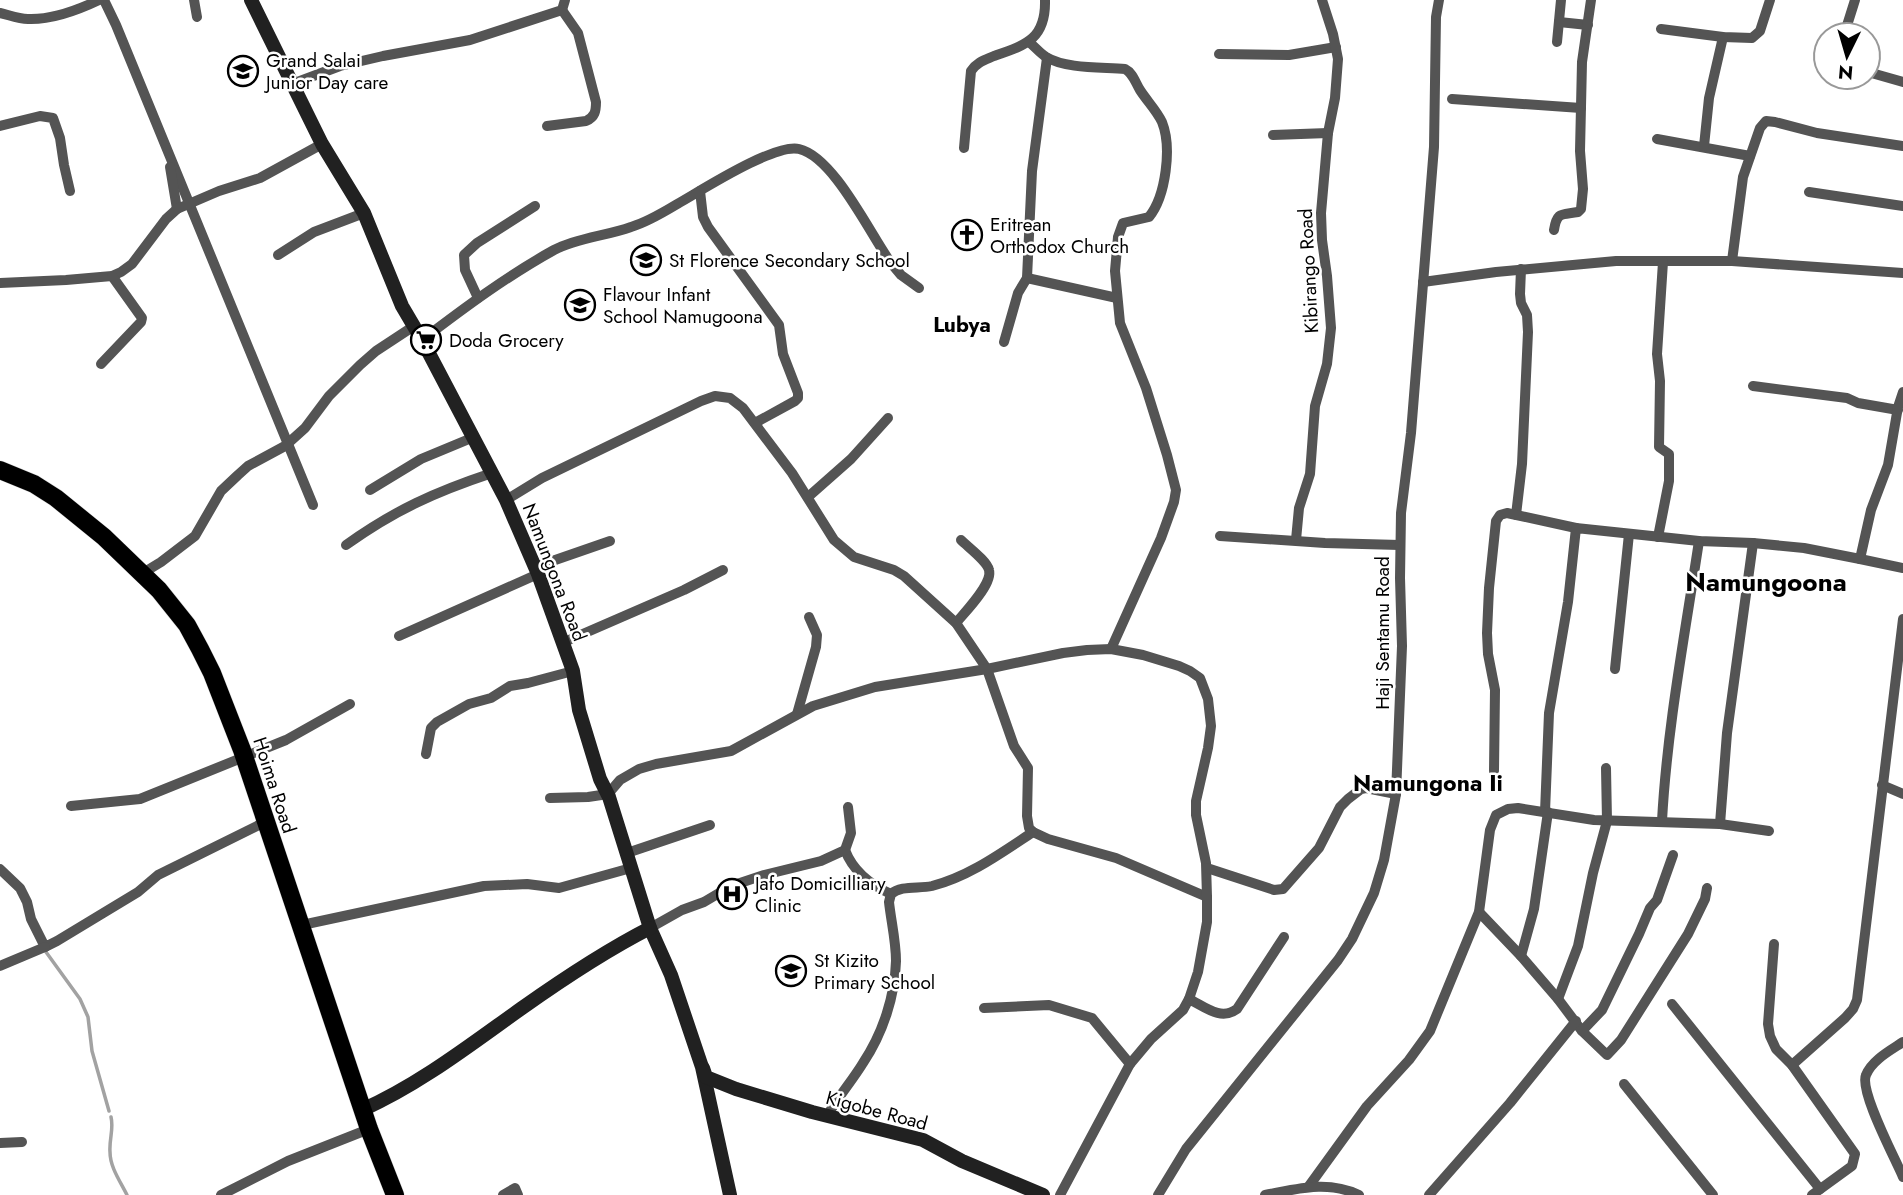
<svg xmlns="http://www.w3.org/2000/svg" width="1903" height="1195" viewBox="0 0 1903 1195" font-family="Jost,sans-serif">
	<rect width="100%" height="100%" fill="#fff"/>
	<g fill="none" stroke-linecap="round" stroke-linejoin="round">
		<g stroke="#a2a2a2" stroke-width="3.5">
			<path d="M46,952L80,999L88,1017L92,1051L109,1111"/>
			<path d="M111,1117C114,1129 109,1139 110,1152C110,1167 120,1181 127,1195"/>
		</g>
		<g stroke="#dbdbdb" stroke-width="19">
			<path id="primary" d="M0,470L34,484L56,498L104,537L159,590L187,625L200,649L212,673L242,750L369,1129L395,1195"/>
		</g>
		<g stroke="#545454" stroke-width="10">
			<path d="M104,0L116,25L313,505"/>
			<path d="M194,0L197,17"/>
			<path d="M0,13C9,15 18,19 28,19C52,20 78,10 99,0"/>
			<path d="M1559,22L1588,25"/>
			<path d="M1661,29L1723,37L1752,38L1760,31L1770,0"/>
			<path d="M1844,35L1855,0"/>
			<path d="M1029,42C1035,47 1040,53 1046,57C1066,69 1102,67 1125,69C1133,73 1135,82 1140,90C1147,101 1157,111 1162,122C1172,147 1166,196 1149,217L1123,223L1118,237L1115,271L1120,323L1146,388L1167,455L1176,490L1174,502L1161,538L1111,649"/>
			<path d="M1557,42L1561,0"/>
			<path d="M1219,54L1289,55L1336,47"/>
			<path d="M1868,72L1903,82"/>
			<path d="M292,84L340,66L383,56L470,40L559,11L562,10L565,0"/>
			<path d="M1452,99L1581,108"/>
			<path d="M0,126L40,116L53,118L60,138L64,165L70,191"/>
			<path d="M547,126L586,121C595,117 596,111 596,102L578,33L562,10"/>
			<path d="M1273,135L1328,133"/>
			<path d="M1657,139L1750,156"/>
			<path d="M1704,146L1709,98L1723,37"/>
			<path d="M964,148L971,71C977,62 985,60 994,56C1026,45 1046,39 1045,0"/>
			<path d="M170,167L177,209"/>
			<path d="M700,191L703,217L708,227L779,325L783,354L798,393V398L795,401L755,423"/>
			<path d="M1809,192L1903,206"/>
			<path d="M1554,230C1557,211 1562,215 1578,212L1581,209L1583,189L1580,151L1582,62L1591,0"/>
			<path d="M278,255L314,232L364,213"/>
			<path d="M1732,261L1743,177L1760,128L1766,121L1775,122L1817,133L1903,146"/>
			<path d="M1027,278L1117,298"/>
			<path d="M1423,282L1496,272L1616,261H1732L1903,273"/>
			<path d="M0,283L66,280L112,276L121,272L132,264L166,219L177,209L219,191L260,178L322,144"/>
			<path d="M478,298L465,270L464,255L477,243L535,206"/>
			<path d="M422,340C464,308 507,276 554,250C577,238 606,236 631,227C648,222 664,212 679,203C702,190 775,143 799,149C834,157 870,234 891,263L901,275L919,288"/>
			<path d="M1004,342L1018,293L1027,278L1032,171L1047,58"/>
			<path d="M101,364L141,322L142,318L112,276"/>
			<path d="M1753,386L1847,398L1858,403L1898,410"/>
			<path d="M370,490L421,459L474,437"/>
			<path d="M808,497L851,459L888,418"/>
			<path d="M506,500L542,478L701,401L715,396L730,398L743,408L792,473L834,540L854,557L894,570L904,576L956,623L987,669L1014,746L1028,768L1027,816L1029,828L1033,832L1048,839L1116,858L1207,897"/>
			<path d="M1516,515L1522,464L1528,332L1527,315L1521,303L1520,294L1521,269"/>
			<path d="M1220,536L1325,543L1400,545"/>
			<path d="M1658,537L1669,481V454L1659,447L1660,381L1657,354L1663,262"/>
			<path d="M1296,540L1299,508L1310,474L1315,406L1327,364L1331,328L1327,276L1322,240L1321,213L1328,133L1335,98L1338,59L1333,34L1322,0"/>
			<path d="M346,545C395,510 435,492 492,473"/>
			<path d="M1860,559L1903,568"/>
			<path d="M535,567L610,541"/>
			<path d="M143,573L161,562L195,536L221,491L238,475L248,466L285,446L305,428L329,396L360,365L376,351L414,326"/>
			<path d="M956,623C965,612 993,584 989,570C987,561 968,547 961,540"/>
			<path d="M399,636L538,574"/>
			<path d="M562,643L684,590L723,570"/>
			<path d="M1615,669L1629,534"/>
			<path d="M797,714L816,647L817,635L809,617"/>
			<path d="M426,754L431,728L437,722L469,704L491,698L510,686L528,683L573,671"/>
			<path d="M1494,771L1495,690L1488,654L1487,633L1489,588L1496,521L1500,515L1507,513L1576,528"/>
			<path d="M1882,785L1903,794"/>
			<path d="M550,798L588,797L608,794L620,780L639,769L656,764L731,751L813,706L875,687L987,669L1063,653L1087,650L1111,649L1143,655L1179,666L1190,671L1200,678L1208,699L1211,726L1208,748L1196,801V815L1206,863L1207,897V922L1198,972L1189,999L1183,1010L1151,1039L1130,1064L1060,1195"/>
			<path d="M71,806L140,799L286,740L350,704"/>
			<path d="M1545,812L1549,713L1568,602L1576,528L1699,541L1753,543L1804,548L1860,559L1871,510L1888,465L1898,407L1903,392"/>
			<path d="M1662,821C1667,728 1685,634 1699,541"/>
			<path d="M1720,824L1727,733L1753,543"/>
			<path d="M845,850C853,871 871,885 891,894"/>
			<path d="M627,853L710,825"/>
			<path d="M1207,868L1274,890L1283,889L1319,848L1340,807L1348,799L1361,789L1366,788L1396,794"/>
			<path d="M0,869L20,888L27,902L31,919L45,947L57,941L138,892L158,875L265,822"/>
			<path d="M1479,912L1521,956L1558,999L1582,1031L1607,1055L1621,1040L1688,934L1705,899L1707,888"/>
			<path d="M302,925L484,886L527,884L559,888L631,868"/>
			<path d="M650,928L682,910L704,902L731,886L764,875L821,861L845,850L851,833L848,807"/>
			<path d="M1774,944L1768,1024L1770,1036L1776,1049L1792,1065L1855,1154L1852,1166L1812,1195"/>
			<path d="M1521,956L1534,909L1548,812"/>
			<path d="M0,966L45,947"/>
			<path d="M1189,999C1205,1007 1221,1021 1237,1009L1284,937"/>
			<path d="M1558,999L1578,946L1593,873L1607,821L1606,768"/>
			<path d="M1672,1004L1820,1189"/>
			<path d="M984,1008L1049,1005L1092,1018L1130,1064"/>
			<path d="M1582,1031L1602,1010L1639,934L1650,908L1657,900L1673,855"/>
			<path d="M1903,1042C1891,1050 1872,1060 1866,1075C1859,1091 1895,1158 1903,1177"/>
			<path d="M1792,1065L1845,1018L1853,1009L1857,1000L1903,619"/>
			<path d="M1624,1084L1713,1195"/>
			<path d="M827,1116C838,1097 852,1081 863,1063C883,1033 895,996 896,961C896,941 891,921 889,902L891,894C901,885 919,889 932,886C970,876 1001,853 1033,832"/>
			<path d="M0,1143L22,1142"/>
			<path d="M1309,1186L1367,1106L1409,1060L1430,1031L1479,912L1490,830L1496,815L1508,809L1518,808L1594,820L1720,824L1769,831"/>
			<path d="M221,1195L288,1161L369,1129"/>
			<path d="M503,1195L515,1188L518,1195"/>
			<path d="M1158,1195L1186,1149L1338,960L1352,939L1374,893L1384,860L1396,794L1402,646L1400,578L1401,513L1411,433L1434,147L1436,17L1439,0"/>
			<path d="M1265,1195C1298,1189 1327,1180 1359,1195"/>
			<path d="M1429,1195L1510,1103L1576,1021"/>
		</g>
		<g stroke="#212121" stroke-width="14">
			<path d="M251,0L322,144L364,213L402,306L422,340L506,500L538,574L573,671L579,710L600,779L609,797L650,928L671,975L702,1067L730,1195"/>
			<path d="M703,1068L706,1077L736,1089L812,1112L923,1140L962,1161L1043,1195"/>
			<path d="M362,1110C420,1084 470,1045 522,1008C563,979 605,951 650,928"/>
		</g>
		<use href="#primary" stroke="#000" stroke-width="18"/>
	</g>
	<defs>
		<g id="school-ring" transform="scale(1.575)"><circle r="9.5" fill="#fff" stroke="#000" stroke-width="1.5"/><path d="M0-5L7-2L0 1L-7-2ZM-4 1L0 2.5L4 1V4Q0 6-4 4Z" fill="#000"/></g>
		<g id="church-ring" transform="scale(1.575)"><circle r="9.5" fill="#fff" stroke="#000" stroke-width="1.5"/><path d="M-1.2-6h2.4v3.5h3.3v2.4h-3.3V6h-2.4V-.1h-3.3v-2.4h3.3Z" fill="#000"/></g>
		<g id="supermarket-ring" transform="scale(1.575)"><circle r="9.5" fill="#fff" stroke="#000" stroke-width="1.5"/><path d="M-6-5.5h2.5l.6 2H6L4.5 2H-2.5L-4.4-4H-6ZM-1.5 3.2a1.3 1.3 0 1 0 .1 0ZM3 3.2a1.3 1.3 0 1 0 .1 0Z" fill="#000"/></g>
		<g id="hospital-ring" transform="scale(1.575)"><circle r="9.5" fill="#fff" stroke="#000" stroke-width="1.5"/><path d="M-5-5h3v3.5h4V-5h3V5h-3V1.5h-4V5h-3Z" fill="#000"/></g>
	</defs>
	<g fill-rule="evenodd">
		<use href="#school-ring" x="243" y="71"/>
		<use href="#church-ring" x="967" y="235"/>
		<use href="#school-ring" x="646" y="260"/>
		<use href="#school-ring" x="580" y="305"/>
		<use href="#supermarket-ring" x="426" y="340"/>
		<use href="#hospital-ring" x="732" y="894"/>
		<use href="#school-ring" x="791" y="971"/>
	</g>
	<g text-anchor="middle" stroke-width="5" stroke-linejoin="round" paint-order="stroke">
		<g font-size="19" fill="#000" stroke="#fff" text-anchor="start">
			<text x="266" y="67">Grand Salai<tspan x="266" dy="22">Junior Day care</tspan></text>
			<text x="990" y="231">Eritrean<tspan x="990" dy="22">Orthodox Church</tspan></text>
			<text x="669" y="267">St Florence Secondary School</text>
			<text x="603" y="301">Flavour Infant<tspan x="603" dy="22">School Namugoona</tspan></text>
			<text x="449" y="347">Doda Grocery</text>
			<text x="755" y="890">Jafo Domicilliary<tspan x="755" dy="22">Clinic</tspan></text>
			<text x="814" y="967">St Kizito<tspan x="814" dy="22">Primary School</tspan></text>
		</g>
		<g font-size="19" fill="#000" stroke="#fff">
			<text transform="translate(1308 271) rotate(-93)" y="7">Kibirango Road</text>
			<text transform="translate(555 572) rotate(69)" y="7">Namungona Road</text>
			<text transform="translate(1382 633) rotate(-90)" y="7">Haji Sentamu Road</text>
			<text transform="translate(275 785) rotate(72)" y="7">Hoima Road</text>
			<text transform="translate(877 1110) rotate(15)" y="7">Kigobe Road</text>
		</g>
		<g font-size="21" font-weight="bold" fill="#000" stroke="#fff">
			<text x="962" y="332">Lubya</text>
		</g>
		<g font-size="23" font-weight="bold" fill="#000" stroke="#fff">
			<text x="1428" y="791">Namungona Ii</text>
		</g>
		<g font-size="26" font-weight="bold" fill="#000" stroke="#fff">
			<text x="1766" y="591">Namungoona</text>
		</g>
	</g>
	<g transform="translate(1847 56) rotate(185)"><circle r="33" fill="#ffffff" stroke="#999999" stroke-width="2"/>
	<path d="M0-5L12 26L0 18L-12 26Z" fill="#000000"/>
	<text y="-10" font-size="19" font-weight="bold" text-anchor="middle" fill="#000000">N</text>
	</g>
</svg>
